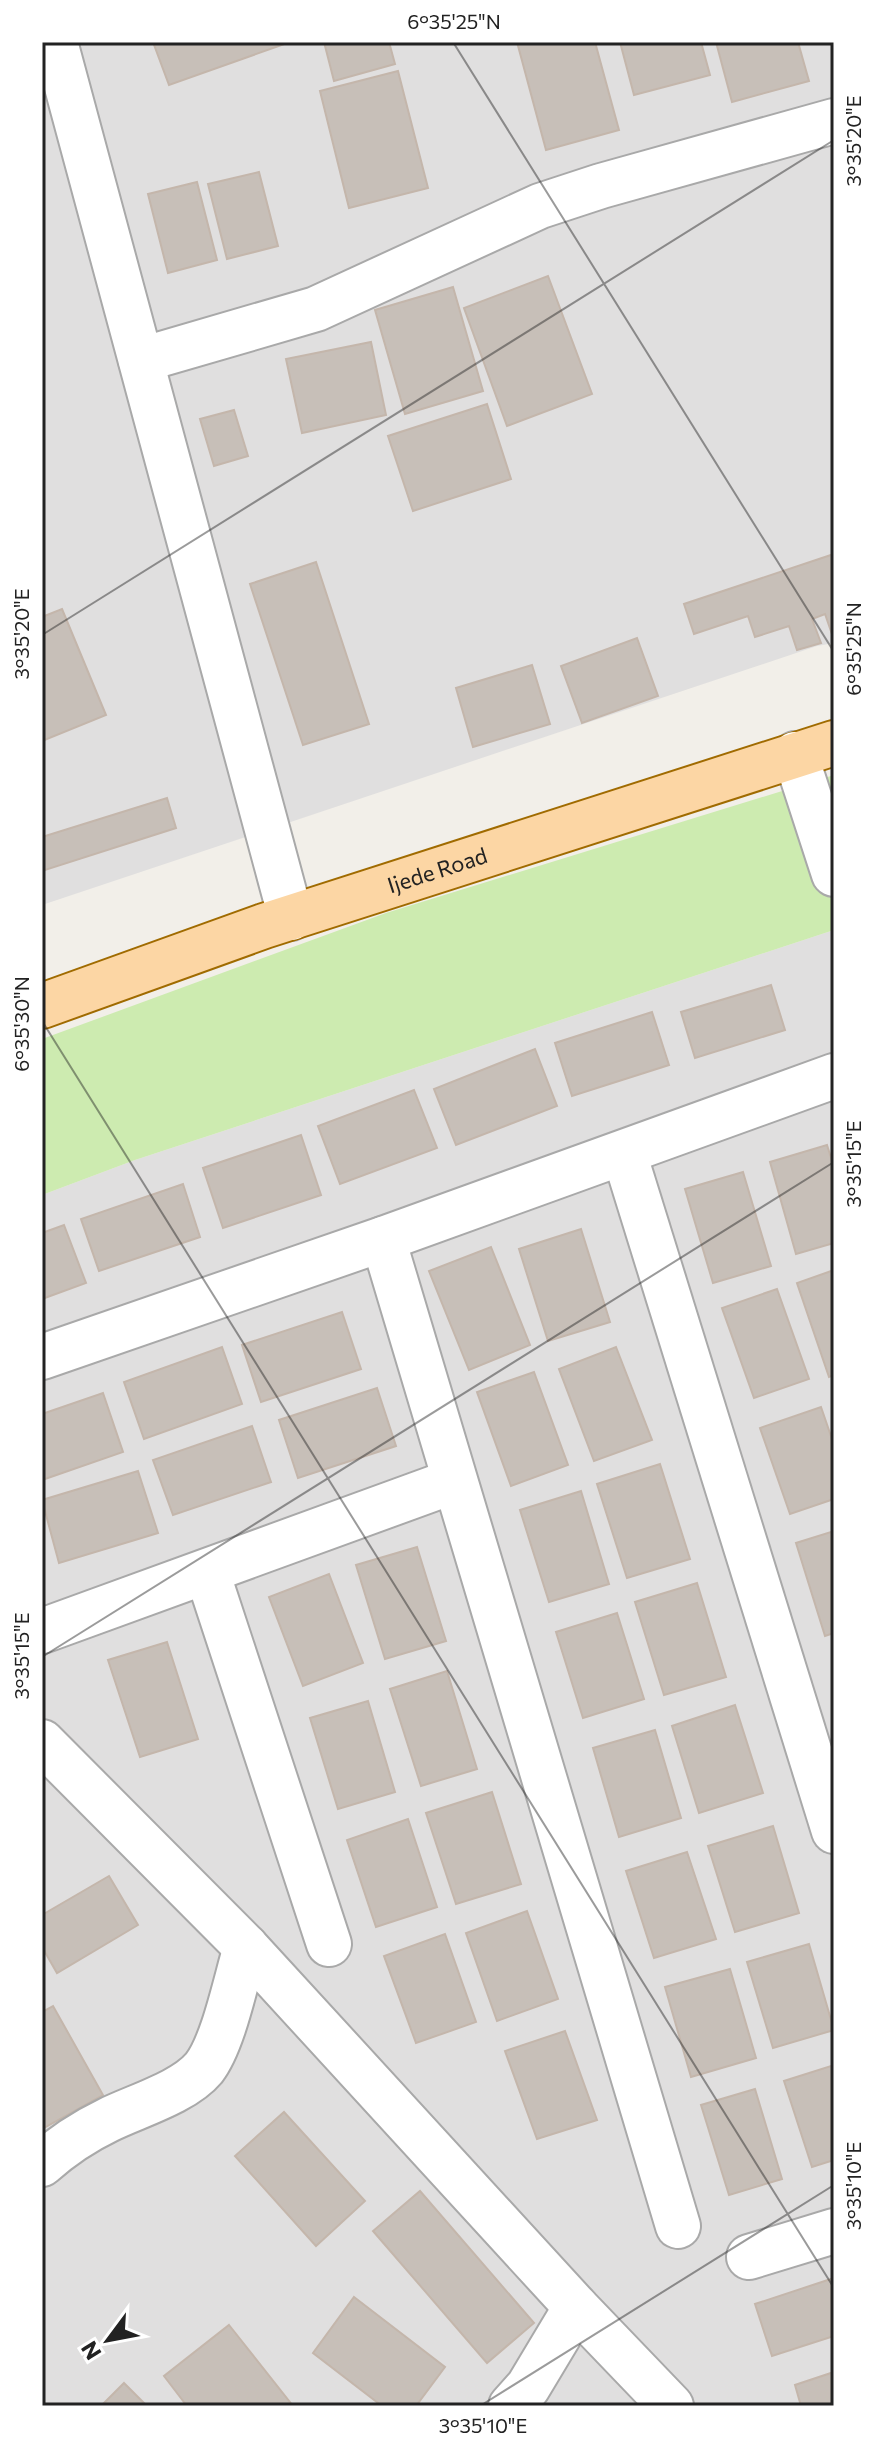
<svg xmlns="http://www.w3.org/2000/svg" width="876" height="2448" viewBox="0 0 876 2448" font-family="Commissioner,sans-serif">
	<rect width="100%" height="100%" fill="#f2efe9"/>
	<g fill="#e0dfdf">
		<path d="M42,42H834V643L817,646L42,905Z"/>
		<path d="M834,930V2406H42V1195L135,1160Z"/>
	</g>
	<path fill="#cdebb0" d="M834,775V930L135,1160L42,1195V1039L386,913Z"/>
	<g fill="#c7bfb8" stroke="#c4b6ab" stroke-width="2">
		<path d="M153,42H290L169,85Z"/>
		<path d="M324,42H389L395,64L334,81Z"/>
		<path d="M517,42H595L619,130L546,150Z"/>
		<path d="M620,42H701L710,75L634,95Z"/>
		<path d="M716,42H798L809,81L732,102Z"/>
		<path d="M398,71L428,188L349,208L320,91Z"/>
		<path d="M259,172L278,246L227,259L208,184Z"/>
		<path d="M197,182L217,260L168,273L148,194Z"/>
		<path d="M548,276L592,394L507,426L464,308Z"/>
		<path d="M453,287L483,391L405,414L375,310Z"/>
		<path d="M371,342L386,415L302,433L286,359Z"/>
		<path d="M487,404L511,479L413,511L388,436Z"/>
		<path d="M234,410L248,456L214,466L200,419Z"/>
		<path d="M834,554V640L825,614L812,619L821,643L797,650L789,626L755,637L748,616L694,634L684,604Z"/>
		<path d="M316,562L369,724L303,745L250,584Z"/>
		<path d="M62,609L106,715L42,741V617Z"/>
		<path d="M637,638L658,696L582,723L561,666Z"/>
		<path d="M532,665L550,724L473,747L456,688Z"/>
		<path d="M167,798L176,828L42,871V837Z"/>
		<path d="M771,985L785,1030L695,1058L681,1012Z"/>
		<path d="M652,1012L669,1065L572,1096L555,1043Z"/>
		<path d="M535,1049L557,1106L456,1145L434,1089Z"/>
		<path d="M414,1090L437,1148L340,1184L318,1126Z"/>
		<path d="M301,1135L321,1195L223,1228L203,1168Z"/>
		<path d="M827,1145L834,1167V1243L796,1254L770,1162Z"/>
		<path d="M743,1172L771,1266L713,1283L685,1189Z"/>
		<path d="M183,1184L200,1237L99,1271L81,1219Z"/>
		<path d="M64,1225L86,1283L42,1299V1233Z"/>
		<path d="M581,1229L610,1322L548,1341L519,1249Z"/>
		<path d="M491,1247L530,1345L469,1370L429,1271Z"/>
		<path d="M834,1270V1375L829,1377L797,1283Z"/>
		<path d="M777,1289L809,1379L754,1398L722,1308Z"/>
		<path d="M342,1312L361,1369L261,1402L242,1345Z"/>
		<path d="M222,1347L242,1404L144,1439L124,1382Z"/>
		<path d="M616,1347L652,1440L594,1461L559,1369Z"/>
		<path d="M534,1372L568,1465L511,1486L477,1392Z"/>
		<path d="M377,1388L396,1446L298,1478L279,1420Z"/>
		<path d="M103,1393L123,1452L42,1480V1414Z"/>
		<path d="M821,1407L834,1445V1499L790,1514L760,1428Z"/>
		<path d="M252,1426L271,1482L173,1515L153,1460Z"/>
		<path d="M660,1464L690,1559L627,1578L597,1484Z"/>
		<path d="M138,1471L158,1533L59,1563L42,1500Z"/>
		<path d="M581,1491L609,1584L549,1602L520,1510Z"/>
		<path d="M834,1531V1633L825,1636L796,1543Z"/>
		<path d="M417,1547L446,1641L385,1659L356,1565Z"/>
		<path d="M329,1574L363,1663L303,1686L269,1597Z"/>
		<path d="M697,1583L726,1677L664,1695L635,1602Z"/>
		<path d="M617,1613L644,1699L583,1718L556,1632Z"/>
		<path d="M167,1642L198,1739L140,1757L108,1660Z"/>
		<path d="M447,1671L477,1769L421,1786L390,1689Z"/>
		<path d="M368,1701L395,1792L338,1809L310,1718Z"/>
		<path d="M735,1705L763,1793L699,1813L672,1726Z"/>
		<path d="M655,1730L681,1818L619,1837L593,1748Z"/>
		<path d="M492,1792L521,1884L456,1904L426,1813Z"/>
		<path d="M408,1819L437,1907L376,1927L347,1840Z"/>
		<path d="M773,1826L799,1913L735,1932L708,1846Z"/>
		<path d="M687,1852L716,1939L654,1958L626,1871Z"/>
		<path d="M109,1876L138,1925L57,1973L42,1947V1915Z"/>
		<path d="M527,1911L558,1999L497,2021L466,1933Z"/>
		<path d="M445,1934L476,2022L416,2043L384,1956Z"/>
		<path d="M809,1944L834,2030L773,2048L747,1962Z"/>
		<path d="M730,1969L756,2058L691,2077L665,1987Z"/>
		<path d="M53,2006L103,2095L42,2129V2012Z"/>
		<path d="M565,2031L597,2120L537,2139L505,2051Z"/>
		<path d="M834,2065V2160L812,2167L784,2081Z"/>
		<path d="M755,2089L782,2179L729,2195L701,2105Z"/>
		<path d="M284,2112L365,2201L316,2246L235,2156Z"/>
		<path d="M420,2191L534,2323L487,2363L373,2231Z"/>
		<path d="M834,2278V2336L772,2356L755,2304Z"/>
		<path d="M354,2297L445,2367L416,2406H382L313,2353Z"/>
		<path d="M229,2325L293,2406H187L164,2376Z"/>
		<path d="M834,2372V2406H801L795,2385Z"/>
		<path d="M124,2383L147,2406H101Z"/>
	</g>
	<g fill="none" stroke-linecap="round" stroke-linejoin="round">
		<g stroke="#a9a9a9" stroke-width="48">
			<g id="minor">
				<path d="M55,42L291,918"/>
				<path d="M141,360L316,309L540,206L601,186L834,121"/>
				<path d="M795,754L834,874"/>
				<path d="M624,1153L834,1831"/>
				<path d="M383,1239L678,2226"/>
				<path d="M42,1357L383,1239L834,1076"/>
				<path d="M207,1572L329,1944"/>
				<path d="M42,1631L454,1481"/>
				<path d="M42,1742L246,1947L576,2307L671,2406"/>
				<path d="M42,2164C62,2146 83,2132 108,2120C136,2106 183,2093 204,2068C224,2042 236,1979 246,1947"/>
				<path d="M749,2257L834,2231"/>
				<path d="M511,2406L528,2387L576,2307"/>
			</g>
		</g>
		<g stroke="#a06b00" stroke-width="48">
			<g id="major">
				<path id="s1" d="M42,1006L264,926L834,743"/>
			</g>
		</g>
		<use href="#minor" stroke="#fff" stroke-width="44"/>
		<use href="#major" stroke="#fcd6a4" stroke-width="44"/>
	</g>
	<path fill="none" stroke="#222" stroke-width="2" stroke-opacity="0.45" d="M453,42L834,652M42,635L834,140M42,1021L834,2288M42,1657L834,1162M480,2406L834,2185"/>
	<g text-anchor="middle" stroke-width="7" stroke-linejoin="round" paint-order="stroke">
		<g font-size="22" fill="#222" stroke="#fff">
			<text dy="8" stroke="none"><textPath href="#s1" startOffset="418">Ijede Road</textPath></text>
		</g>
	</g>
	<rect width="876" height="2448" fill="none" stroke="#ffffff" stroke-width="88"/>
	<g transform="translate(108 2340) rotate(238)" stroke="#ffffff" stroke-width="6" paint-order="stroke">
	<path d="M0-6L14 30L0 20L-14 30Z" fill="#222222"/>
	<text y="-12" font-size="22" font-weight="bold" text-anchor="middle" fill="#222222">N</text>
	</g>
	<rect x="44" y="44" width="788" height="2360" fill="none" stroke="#222" stroke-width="3"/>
	<g font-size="20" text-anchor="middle" fill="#222">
		<text x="454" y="29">6°35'25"N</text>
		<text transform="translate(854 141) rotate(-90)" y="7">3°35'20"E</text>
		<text transform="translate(22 634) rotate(-90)" y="7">3°35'20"E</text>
		<text transform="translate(854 649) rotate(-90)" y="7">6°35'25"N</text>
		<text transform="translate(22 1024) rotate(-90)" y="7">6°35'30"N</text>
		<text transform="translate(854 1164) rotate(-90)" y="7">3°35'15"E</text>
		<text transform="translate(22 1656) rotate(-90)" y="7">3°35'15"E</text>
		<text transform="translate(854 2186) rotate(-90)" y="7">3°35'10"E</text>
		<text x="483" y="2433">3°35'10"E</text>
	</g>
</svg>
